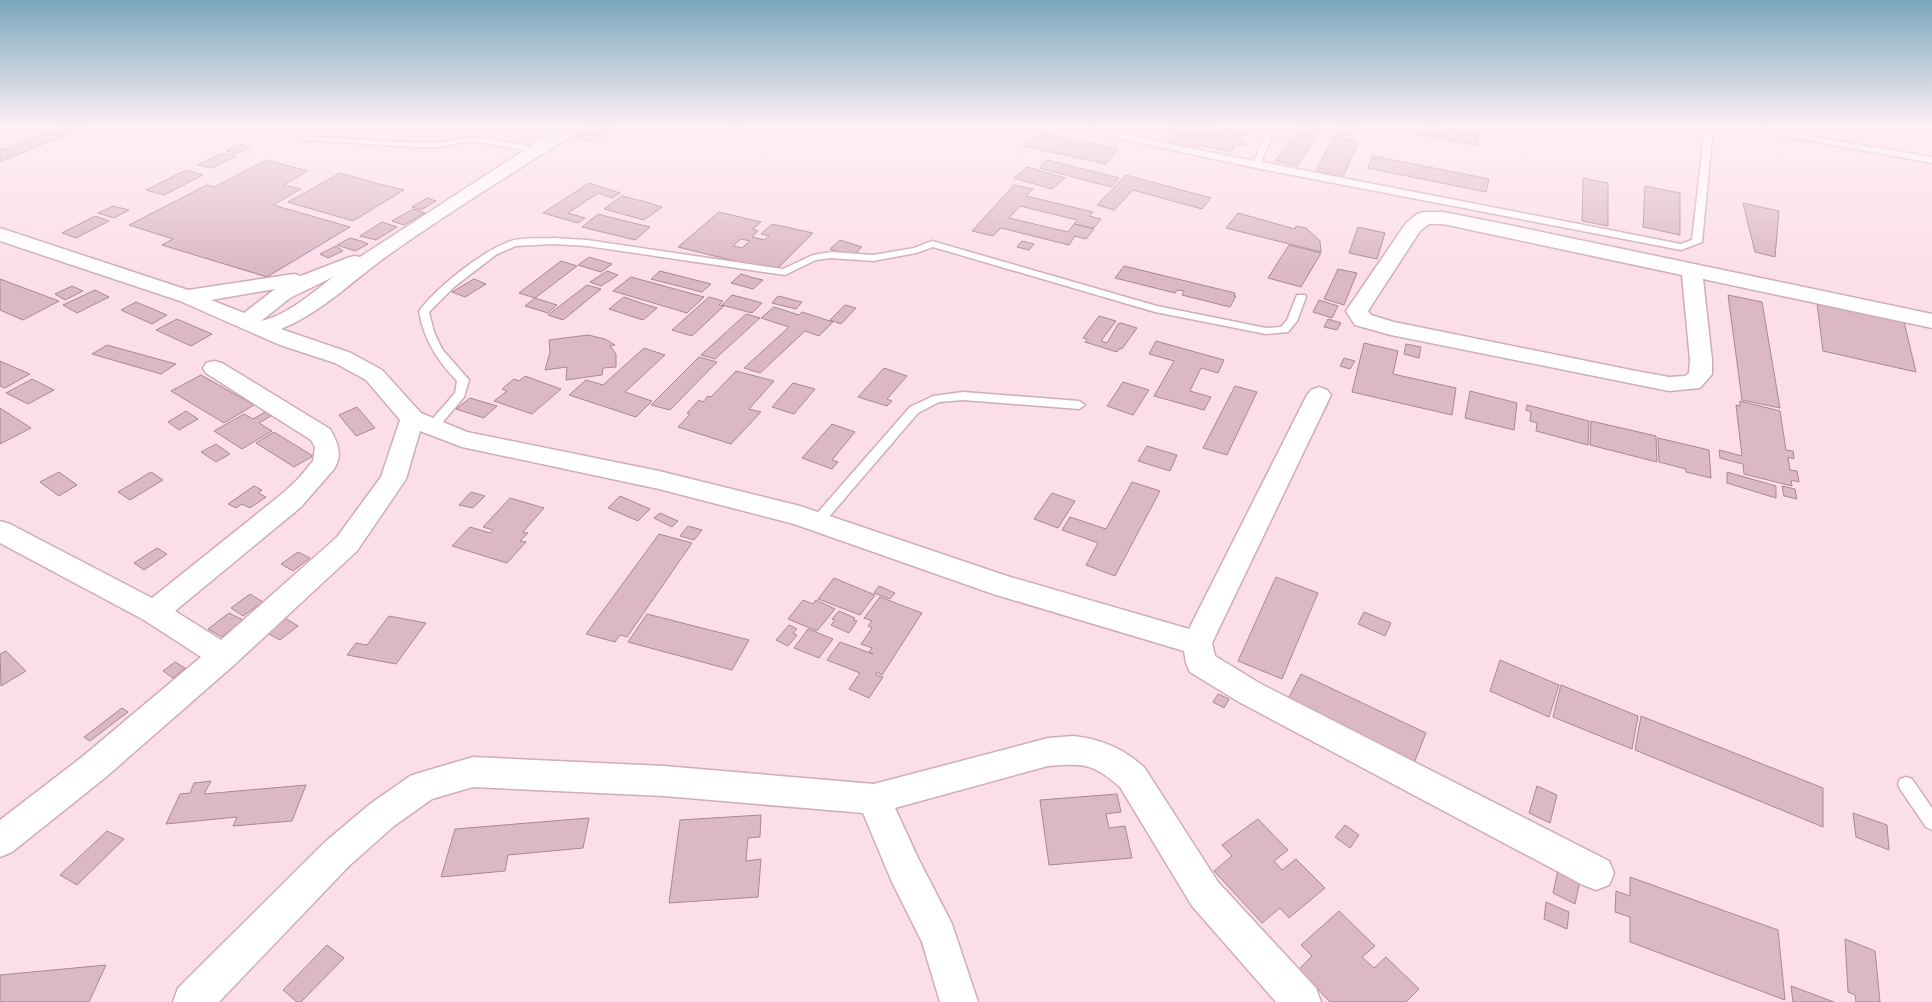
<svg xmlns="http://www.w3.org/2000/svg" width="1932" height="1002" viewBox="0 0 1932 1002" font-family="'Asap Condensed',sans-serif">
	<rect width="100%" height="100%" fill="#fcdee9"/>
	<g fill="#dcb8c6" stroke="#a98794" fill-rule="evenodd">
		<path d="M60,127H85L0,162V148L5,149Z"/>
		<path d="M586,127H616L594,142L572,136Z"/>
		<path d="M739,127L746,129L741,133L721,128Z"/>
		<path d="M1170,127H1216L1247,133L1241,142L1247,144L1246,146L1236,144L1231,152L1198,145L1196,149L1177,145L1178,143L1168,141L1173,134L1166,133Z"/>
		<path d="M1299,127L1322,128L1297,166L1275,161Z"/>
		<path d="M1337,127H1358L1352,141L1333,137Z"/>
		<path d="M1421,127H1437L1479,134L1477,145L1419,135Z"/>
		<path d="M1040,133L1118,149L1106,164L1023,146Z"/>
		<path d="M1333,138L1358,143L1343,177L1316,171Z"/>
		<path d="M240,144L250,147L236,154L226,151Z"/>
		<path d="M222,153L236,156L212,168L198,165Z"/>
		<path d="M1373,156L1489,179L1486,192L1368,168Z"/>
		<path d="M266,160L308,171L284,185L301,189L273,205L350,227L267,277L162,245L173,239L129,225L207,185L214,187Z"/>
		<path d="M1047,160L1119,178L1111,187L1039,168Z"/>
		<path d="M1027,167L1065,178L1052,189L1014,178Z"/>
		<path d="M186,170L203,175L164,195L146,190Z"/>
		<path d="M340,173L375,183L404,190L353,221L288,202Z"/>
		<path d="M1126,175L1211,198L1202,209L1133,190L1114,210L1097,205Z"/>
		<path d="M1583,178L1608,183V226L1582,221Z"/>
		<path d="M589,183L620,193L612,198L598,193L568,213L585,218L578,223L543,213Z"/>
		<path d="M1014,185L1033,189L1026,196L1093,212L1089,216L1101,219L1094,228L1074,224L1077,220L1020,206L1009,218L1068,232L1074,224L1094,229L1086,239L1075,236L1069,245L1001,228L993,236L972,231Z"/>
		<path d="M1645,186L1680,193V235L1643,227Z"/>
		<path d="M622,196L646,202L662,207L644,220L604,209Z"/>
		<path d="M427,198L436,201L421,210L412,207Z"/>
		<path d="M1743,203L1779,211L1775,257L1755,252Z"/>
		<path d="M113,206L129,210L114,218L98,213Z"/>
		<path d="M413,209L425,213L404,225L392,221Z"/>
		<path d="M719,212L761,222L753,229L758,231L752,237L765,240L769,236L761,234L772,224L813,233L775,271L678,247ZM741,239L750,241L742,248L733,246Z"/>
		<path d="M1238,213L1295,229L1296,226L1306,228L1320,241L1321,252L1226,228Z"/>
		<path d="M598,214L609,217L650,227L635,240L582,227Z"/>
		<path d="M95,216L109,221L76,238L62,233Z"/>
		<path d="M382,222L397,227L376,240L360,236Z"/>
		<path d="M1358,227L1385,233L1377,259L1349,253Z"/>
		<path d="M350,238L361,241L368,244L355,251L337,245Z"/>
		<path d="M840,240L862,247L853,256L830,249Z"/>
		<path d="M1022,241L1034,244L1029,250L1017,247Z"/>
		<path d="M1289,245L1321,253L1301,287L1268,278Z"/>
		<path d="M336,246L343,251L328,258L320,254Z"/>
		<path d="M589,257L612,264L601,272L578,265Z"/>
		<path d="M561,261L577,266L535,298L519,293Z"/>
		<path d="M1124,266L1235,293L1234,296H1236L1230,307L1182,295L1184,291L1177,290L1175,293L1115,278Z"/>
		<path d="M1338,269L1357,273L1344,305L1324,299Z"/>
		<path d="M607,271L618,275L601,286L590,282Z"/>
		<path d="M660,271L711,284L702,292L651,279Z"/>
		<path d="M741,274L754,278L763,280L753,289L731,283Z"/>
		<path d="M631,277L704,297L687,313L613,291Z"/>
		<path d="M0,279L59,301L23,320L0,310Z"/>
		<path d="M474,279L486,284L465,297L452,292Z"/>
		<path d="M587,285L601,289L563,320L548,315Z"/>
		<path d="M72,286L83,291L65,300L55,294Z"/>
		<path d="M95,290L109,297L77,313L63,305Z"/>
		<path d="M732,295L748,299L762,303L752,313L722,305Z"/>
		<path d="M1728,295L1762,302L1780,408L1742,400Z"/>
		<path d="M778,296L802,302L796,309L772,303Z"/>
		<path d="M624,297L641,303L657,308L643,320L609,309Z"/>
		<path d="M709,297L723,301L719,305L724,306L692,336L672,330Z"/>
		<path d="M535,298L557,305L548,313L525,306Z"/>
		<path d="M1319,300L1338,306L1332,318L1313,312Z"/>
		<path d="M136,302L167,315L152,324L121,310Z"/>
		<path d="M1817,303L1904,322L1916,372L1823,351Z"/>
		<path d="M845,305L856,308L841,324L830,320Z"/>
		<path d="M774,307L799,315L802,312L833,322L819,336L805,331L760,373L744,368L789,327L761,318Z"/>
		<path d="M746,314L760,318L715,359L701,355Z"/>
		<path d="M1099,316L1116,321L1101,341L1107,343L1118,324L1121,323L1137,328L1122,349L1120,348L1117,352L1085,342L1087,339L1083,338Z"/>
		<path d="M177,319L212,334L191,346L156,330Z"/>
		<path d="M1328,319L1341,323L1337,330L1324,327Z"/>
		<path d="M588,335L605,339L615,345L610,346L616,354V367L603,368L602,375L566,380L567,367L545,370L550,352L549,340Z"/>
		<path d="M1156,341L1224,360L1218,373L1201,368L1190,391L1211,397L1204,410L1154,396L1174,361L1149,354Z"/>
		<path d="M1364,343L1398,351L1393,374L1456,388L1452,415L1352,392Z"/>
		<path d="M1406,344L1421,347L1419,358L1404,354Z"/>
		<path d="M107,345L143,355L176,364L161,374L92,354Z"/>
		<path d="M644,348L665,355L625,392L652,401L636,417L569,395L586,380L603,385Z"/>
		<path d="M699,357L717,362L670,410L651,405Z"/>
		<path d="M1344,358L1355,361L1350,369L1340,366Z"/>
		<path d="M0,361L30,374L5,388L0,386Z"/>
		<path d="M884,368L907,376L887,399L892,401L887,406L858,397Z"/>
		<path d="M736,371L774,381L749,409L761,412L731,444L678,427L690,414L687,413L699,400L703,402L708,396L711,397Z"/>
		<path d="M201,375L254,405L224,423L171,391Z"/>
		<path d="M525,376L561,389L532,414L494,401L507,391L502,389L514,379L519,381Z"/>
		<path d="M32,379L54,390L28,404L6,393Z"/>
		<path d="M1123,382L1149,390L1133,415L1107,406Z"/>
		<path d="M793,383L815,389L794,414L772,407Z"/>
		<path d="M1235,386L1257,392L1227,455L1203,448Z"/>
		<path d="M1470,391L1517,403L1514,430L1465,418Z"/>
		<path d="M470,398L497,406L484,418L456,409Z"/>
		<path d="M1740,401L1780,411L1786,450L1793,451L1794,459L1788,457L1790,470L1797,471L1799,482L1791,480L1792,486L1744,474L1743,464L1720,458L1719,450L1742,456L1736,405L1740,406Z"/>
		<path d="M1527,405L1589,421L1588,445L1536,431L1537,423L1530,421L1531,412L1526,410Z"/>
		<path d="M357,407L375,428L356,436L339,415Z"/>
		<path d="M0,408L31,428L0,444Z"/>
		<path d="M186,411L198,419L179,430L168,422Z"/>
		<path d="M265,412L271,416L259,423L272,431L242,449L214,431L244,414L253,419Z"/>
		<path d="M1591,421L1656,436L1657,462L1590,445Z"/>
		<path d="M832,424L855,432L832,460L838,462L832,469L802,458Z"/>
		<path d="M274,432L313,456L294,467L256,443Z"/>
		<path d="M1658,438L1709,450L1711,478L1686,472V469L1659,462Z"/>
		<path d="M216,444L230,454L216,462L201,452Z"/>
		<path d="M1147,446L1177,455L1170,471L1138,461Z"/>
		<path d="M59,472L77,485L59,496L40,482Z"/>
		<path d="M151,472L163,480L130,500L118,492Z"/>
		<path d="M1727,472L1776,486V498L1727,483Z"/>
		<path d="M1132,482L1160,491L1115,576L1086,565L1098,543L1062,530L1070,517L1106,529Z"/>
		<path d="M254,486L262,490L258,493L266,497L250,508L242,504L236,508L228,504Z"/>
		<path d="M1782,486L1795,489L1797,499L1784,496Z"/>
		<path d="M471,492L485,496L473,508L459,505Z"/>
		<path d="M1052,493L1075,501L1058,528L1034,519Z"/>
		<path d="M620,496L650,509L638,521L608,508Z"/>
		<path d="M510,498L544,508L523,532L528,533L520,541L526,542L507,563L452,546L470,527L490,533L493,530L483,527Z"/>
		<path d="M660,513L678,521L672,527L654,518Z"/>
		<path d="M688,526L702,530L694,540L680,536Z"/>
		<path d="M659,534L692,543L627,637L620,635L615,642L586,634Z"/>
		<path d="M157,548L167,554L144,570L134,563Z"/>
		<path d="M298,552L310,558L293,571L281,564Z"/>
		<path d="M1276,577L1318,593L1282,679L1238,661Z"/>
		<path d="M834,578L875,595L860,615L818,599Z"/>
		<path d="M879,586L888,590L895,593L890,599L874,593Z"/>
		<path d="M250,594L263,602L243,616L231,608Z"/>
		<path d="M880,597L922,613L882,675L877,672L876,675L883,677L869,698L849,689L860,673L827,660L840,642L873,654L869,652L872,648L861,644L872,628L868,626L872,621L864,618Z"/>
		<path d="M803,600L813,604L816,600L835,609L817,631L788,619Z"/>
		<path d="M839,611L855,618L853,620L857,621L849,633L831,625L835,620L832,619Z"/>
		<path d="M1364,612L1391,623L1385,636L1358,624Z"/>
		<path d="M229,613L243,620L222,637L208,629Z"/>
		<path d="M647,614L749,640L732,670L628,642Z"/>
		<path d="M389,616L426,623L396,664L347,655L356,643L367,645Z"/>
		<path d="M285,618L298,626L280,640L267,633Z"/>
		<path d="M789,625L797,629L793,633L797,635L788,646L776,640Z"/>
		<path d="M808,629L833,639L819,658L794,648Z"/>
		<path d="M6,651L26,671L1,686L0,654Z"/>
		<path d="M1500,660L1559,685L1549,717L1490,691Z"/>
		<path d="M175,662L185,668L173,678L163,671Z"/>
		<path d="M1301,674L1426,733L1414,763L1287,701Z"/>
		<path d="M1561,685L1638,716L1632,749L1553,717Z"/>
		<path d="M1218,694L1229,699L1224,708L1213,702Z"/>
		<path d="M122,708L128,712L90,741L84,737Z"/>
		<path d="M1641,716L1823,788V827L1635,750Z"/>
		<path d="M211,781L204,794L306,785L292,821L233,826L237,817L166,824L180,794L190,793L194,783Z"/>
		<path d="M1537,786L1557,795L1550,823L1529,813Z"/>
		<path d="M1117,794L1121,812L1106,814L1109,828L1125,826L1132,858L1049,865L1040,800Z"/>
		<path d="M1853,813L1887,825L1889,850L1856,837Z"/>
		<path d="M761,815L760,837L748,838L746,861L761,859L758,897L669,903L680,820Z"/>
		<path d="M589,818L583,848L508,855L505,871L441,877L455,829Z"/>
		<path d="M1258,819L1288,850L1274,861L1282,870L1296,859L1325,888L1289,918L1280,908L1262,923L1214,871L1232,856L1222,845Z"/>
		<path d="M1345,825L1359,835L1350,848L1335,837Z"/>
		<path d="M107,831L124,839L77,885L60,875Z"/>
		<path d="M1558,870L1580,881L1575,904L1553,893Z"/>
		<path d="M1630,877L1778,930L1785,1000L1630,942V917L1615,912L1616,891L1630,896Z"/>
		<path d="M1546,902L1569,912L1567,929L1544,919Z"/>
		<path d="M1339,911L1375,946L1362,957L1374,968L1386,957L1419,989L1406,1002H1330L1299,969L1312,956L1301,945Z"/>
		<path d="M1845,939L1875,951L1880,1002H1856L1855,995L1848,992Z"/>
		<path d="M327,945L344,958L301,1002H297L283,990Z"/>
		<path d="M106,965L89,1002H0V975Z"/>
		<path d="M1791,986L1834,1002H1793Z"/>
	</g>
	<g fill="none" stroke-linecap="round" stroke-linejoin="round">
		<g stroke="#cfacb9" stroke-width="3">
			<g id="service">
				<path d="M1066,127H1084L1254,161L1268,127H1276L1261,162L1681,244L1692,240L1705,127H1713L1702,242L1681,250L1256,168Z"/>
				<path d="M1735,127H1755L1932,157V163Z"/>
				<path d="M302,136L416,143H437L472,137L537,147L541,150L537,153L472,141L437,147H416L305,140L301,138Z"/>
				<path d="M553,238L587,240L783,269L813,255L831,252L873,255L914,248L932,241L1157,306L1266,328L1281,327L1287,320L1297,295H1305L1306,297L1297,321L1288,332L1266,334L1155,312L933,247L916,253L873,261L831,258L816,260L785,275L587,246L553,244L516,246L497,254L454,287L429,312L434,332L442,349L469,380L464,397L436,430H428L426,427L428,424L455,393L457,381C437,360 424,340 419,311C437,287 482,251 511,241C523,237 540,239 553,238Z"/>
				<path d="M963,392L1079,401L1085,405L1079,409L963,400L939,402L918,413L822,525H812L811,522L812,519L910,407L933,396Z"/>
				<path d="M1906,777L1912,779L1932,808V830L1926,827L1900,789L1898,784L1900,779Z"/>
			</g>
		</g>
		<g stroke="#cfacb9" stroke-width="3">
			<g id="minor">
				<path d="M560,127H580L578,131C515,172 449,212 387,256C352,281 321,313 281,329L351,353L382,370L421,413L467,432L659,471L800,506L1007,576L1189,629L1307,395L1311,390L1319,387L1327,390L1331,395L1212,643L1215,656L1261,684L1609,861L1614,873L1609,885L1596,890L1583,885L1239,702L1190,672L1186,663L1184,651L993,594L794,524L659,489L462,447L420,431L406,479L357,551L234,665L106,777L12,852L0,857V820L82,757L201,657L144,620L0,543V521L10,524L152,598L283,493L299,478L313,461L315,447L311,440L206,373L203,368L206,363L214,361L222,363L330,429C338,443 343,455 334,469L301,507L175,611L221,640L337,537L381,477L400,420L366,380L335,363L280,345L180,301L0,241V228L188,290L294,274L301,276L347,258L354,256L360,257ZM333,277C312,293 288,315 261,321L290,298ZM275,289L244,313L211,300Z"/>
				<path d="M1424,212H1443L1504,224L1932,314V328L1703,279L1712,360V374L1700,388L1669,391L1391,335L1355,325L1346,311L1406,223L1417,214ZM1429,224H1443L1682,275L1690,360L1689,373L1685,376L1669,377L1636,371L1394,322L1371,315L1368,311L1420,231Z"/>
				<path d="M1074,736C1103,740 1122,748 1144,767L1218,882L1316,988L1321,1002H1276L1192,906L1120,787C1093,763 1083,763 1048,766L895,808L918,858L952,924L978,1002H940L922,942L892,882L863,813L664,796L473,787L432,799L394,826L349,866L219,1002H173L178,988L325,842L370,804L410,776L422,772L473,757L664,766L874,784L1048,738Z"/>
			</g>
		</g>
		<use href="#service" fill="#fff" fill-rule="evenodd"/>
		<use href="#minor" fill="#fff" fill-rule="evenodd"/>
	</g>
	<linearGradient id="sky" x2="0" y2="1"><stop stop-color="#79a7bb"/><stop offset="0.47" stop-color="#fef0f5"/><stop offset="1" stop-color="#fef0f5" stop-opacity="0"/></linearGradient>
	<rect width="1932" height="268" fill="url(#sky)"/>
</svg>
